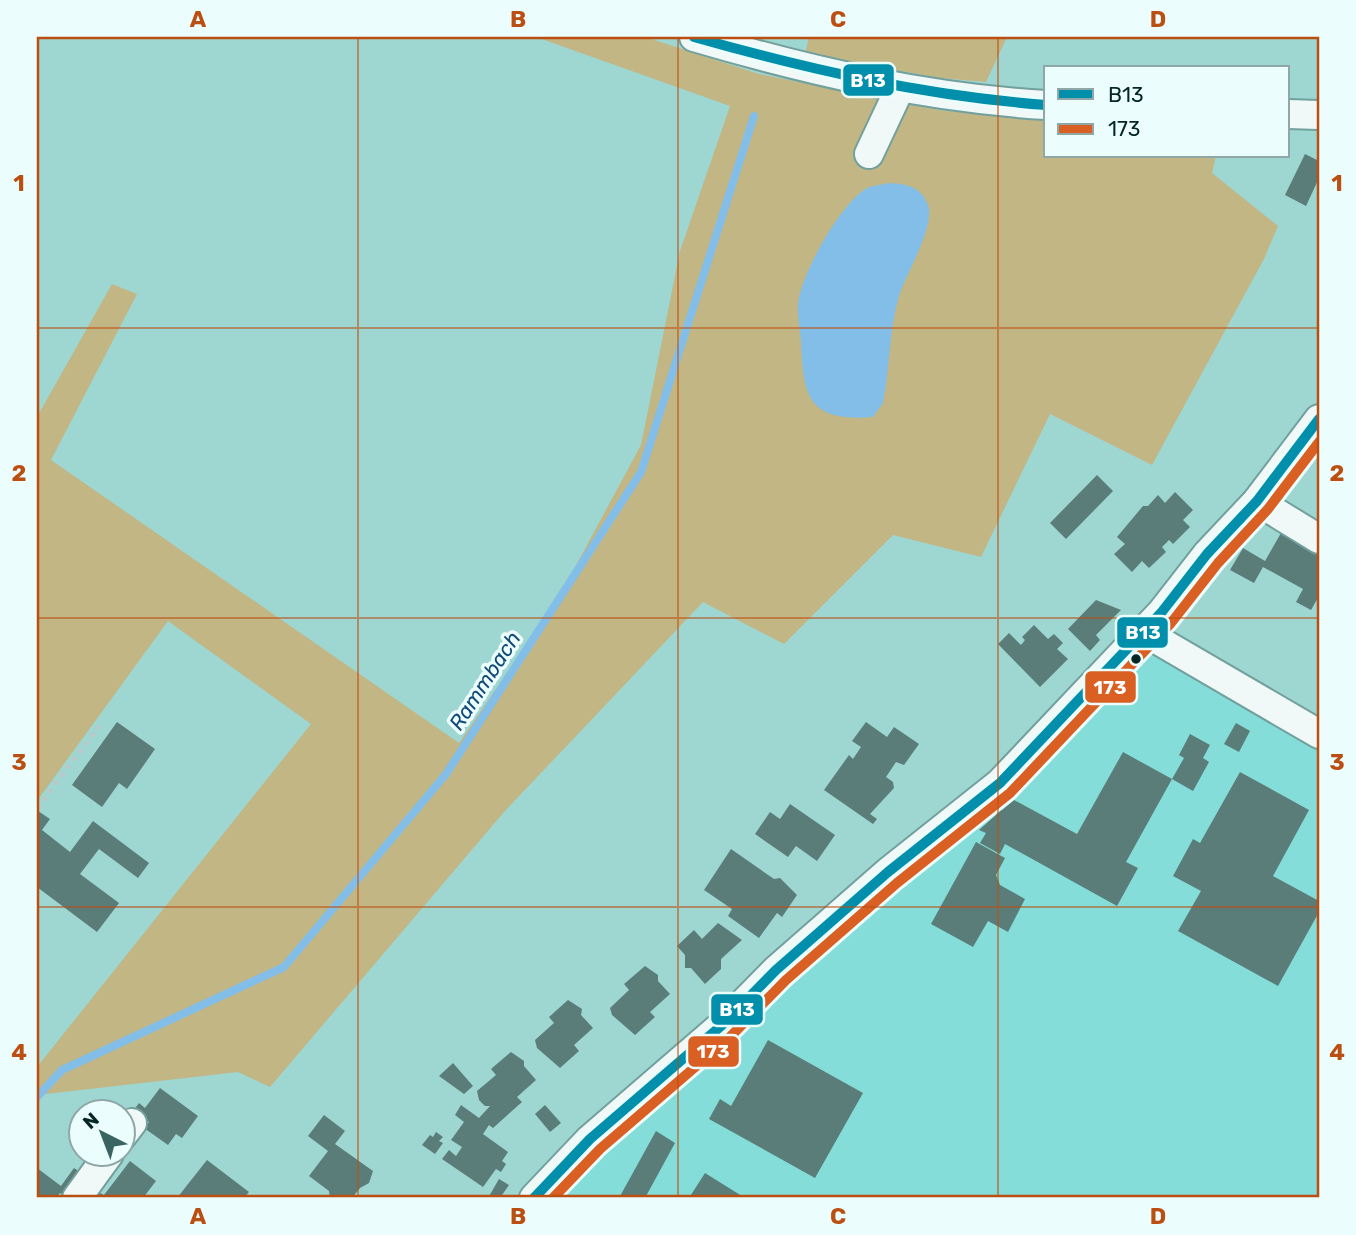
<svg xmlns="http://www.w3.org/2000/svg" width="1356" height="1235" viewBox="0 0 1356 1235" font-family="Rubik,sans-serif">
	<rect width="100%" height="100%" fill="#9ed6d2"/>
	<path fill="#84ddd8" d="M1144,632L1319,728V1198H534Z"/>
	<g fill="#c1b684">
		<path d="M536,37H645L759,74L880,99L945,111L1046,119V156H1216L1212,173L1278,226L1264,259L1152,465L1050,414L981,557L893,535L784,644L703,602L504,812L270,1087L238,1072L37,1095V1067L311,724L168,621L37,801V417L112,284L137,294L51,460L459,743L560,595L641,445L680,251L730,106Z"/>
		<path d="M809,37H1007L986,82L940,78L805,54Z"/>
	</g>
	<path fill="#83bee8" d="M889,183C906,184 921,186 928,205C935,228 906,273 899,296C889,329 890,368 883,403L873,417C809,422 803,398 801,341C800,329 797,316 798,304C801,274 839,207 864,190C871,185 881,185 889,183Z"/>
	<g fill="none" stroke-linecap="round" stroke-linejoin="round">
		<path stroke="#83bee8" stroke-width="8" d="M37,1097L62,1070L284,967L446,774L641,472L754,116"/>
	</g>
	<g fill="#5b7d79">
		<path d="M1305,154L1319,161V178L1306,206L1285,195Z"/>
		<path d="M1097,475L1113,491L1066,539L1050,523Z"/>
		<path d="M1175,492L1193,510L1183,520L1190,527L1173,544L1169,540L1162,547L1166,552L1149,568L1142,561L1132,572L1114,554L1125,544L1117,537L1143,506H1148L1158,495L1165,503Z"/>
		<path d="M1281,533L1319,555V596L1311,610L1296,602L1303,589L1263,567L1254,583L1230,570L1243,548L1265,561Z"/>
		<path d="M1096,600L1121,610L1096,635L1100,640L1090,651L1068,629Z"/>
		<path d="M1034,625L1048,639L1054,634L1063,643L1057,649L1068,659L1040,687L998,644L1009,633L1021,645L1025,640L1022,637Z"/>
		<path d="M117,722L155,749L127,789L119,783L102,807L72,785Z"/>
		<path d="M866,722L887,737L894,727L919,744L904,765L896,762L886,777L893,782L894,788L870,814L877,819L873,824L824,790L849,755L853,759L861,747L852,741Z"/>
		<path d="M1236,723L1250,731L1239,752L1224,744Z"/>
		<path d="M1190,734L1210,745L1203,758L1209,762L1193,791L1172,779L1184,758L1179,755Z"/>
		<path d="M1123,752L1172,779L1126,862L1138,868L1117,906L1005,844L1000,854L980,843L986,833L979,830L996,815L998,808L1002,810L1014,800L1077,834Z"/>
		<path d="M1240,772L1309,810L1273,876L1319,901V912L1278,986L1178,931L1201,891L1173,876L1193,839L1200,843Z"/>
		<path d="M790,804L835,835L817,861L796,846L788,857L755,834L770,812L780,819Z"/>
		<path d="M38,811L50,819L42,830L70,852L93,821L149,863L138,878L99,849L80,874L119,903L97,932L37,887Z"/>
		<path d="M976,842L1005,858L996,875L1000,885L1025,899L1008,932L988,921L973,947L931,924Z"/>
		<path d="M731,849L774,879L780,878L797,895L782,917L777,913L759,938L728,916L732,909L704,890Z"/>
		<path d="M718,923L742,940L721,959V969L705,984L691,968H685V955L677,946L694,930L702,939Z"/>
		<path d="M645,966L658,975V981L670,994L650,1012L655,1017L635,1035L612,1015L610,1008L629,990L624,984Z"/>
		<path d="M568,1000L582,1009L581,1015L593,1028L574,1045L579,1051L560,1068L537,1048L535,1040L554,1023L549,1017Z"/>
		<path d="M768,1040L863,1093L815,1178L709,1119L720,1099L731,1106Z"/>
		<path d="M511,1052L524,1061V1066L536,1080L517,1097L522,1102L493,1128L489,1125L483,1134L508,1152L502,1161L506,1164L501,1172L496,1169L483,1187L442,1159L449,1150L456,1156L462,1147L451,1140L464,1122L455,1115L461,1105L479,1118L490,1106H485L479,1100L477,1091L496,1075L491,1069Z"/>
		<path d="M453,1063L473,1086L464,1094L439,1076Z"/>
		<path d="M160,1088L198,1116L182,1138L176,1134L168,1145L144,1128L149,1122L133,1111L139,1103L145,1108Z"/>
		<path d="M545,1105L561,1123L550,1132L535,1114Z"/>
		<path d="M324,1115L345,1131L335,1144L373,1171L369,1183L360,1188L352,1198H330L329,1191L309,1176L328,1151L308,1136Z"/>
		<path d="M656,1131L675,1143L645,1198H619Z"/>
		<path d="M436,1132L443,1137L439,1141L443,1143L435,1154L422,1145L430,1135L433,1137Z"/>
		<path d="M207,1160L249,1192L244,1198H177Z"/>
		<path d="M130,1161L156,1181L143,1198L97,1197L100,1193L104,1195Z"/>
		<path d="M37,1168L61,1186L74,1168L87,1177L67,1198L60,1193L56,1198H37Z"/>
		<path d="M705,1173L745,1198H689Z"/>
		<path d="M499,1179L509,1185L500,1198H488Z"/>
	</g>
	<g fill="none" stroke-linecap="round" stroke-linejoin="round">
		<g stroke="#71a09d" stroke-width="32">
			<g id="minor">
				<path d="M694,37C809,71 926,98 1046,105"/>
				<path d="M1288,114L1319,115"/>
				<path d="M869,154L900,88"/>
				<path d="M1257,501L1319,539"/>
				<path d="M1144,632L1319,734"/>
				<path d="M122,1136L132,1123"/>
				<path d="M77,1198L109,1154"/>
				<path d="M534,1198L590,1139L721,1026L776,970L888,872L1000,783L1161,613L1207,554L1257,501L1319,419"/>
			</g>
		</g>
		<path stroke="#b9c9c9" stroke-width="4.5" stroke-dasharray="5 5" stroke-linecap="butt" d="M37,809L99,726"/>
		<use href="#minor" stroke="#f0f9f8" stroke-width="28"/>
		<g stroke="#ebfdfc" stroke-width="16">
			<g id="bus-1">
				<path d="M694,37C810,70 926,96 1046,105"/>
				<path d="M534,1198L590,1139L721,1026L776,970L888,872L1000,783L1161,613L1207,554L1257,501L1319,419"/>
			</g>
		</g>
		<g stroke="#ebfdfc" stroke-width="16">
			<path id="bus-2" d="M553,1198L600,1149L730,1037L786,980L897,883L1010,793L1171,623L1218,563L1268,509L1319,442"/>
		</g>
		<use href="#bus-1" stroke="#018fac" stroke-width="10"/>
		<use href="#bus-2" stroke="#da5f22" stroke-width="10"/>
	</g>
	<path fill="none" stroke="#ba4f11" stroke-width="2" stroke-opacity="0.55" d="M358,37V1198M678,37V1198M998,37V1198M37,328H1319M37,618H1319M37,907H1319"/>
	<circle fill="#042725" stroke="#ebfdfc" stroke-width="2.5" cx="1136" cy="659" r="6"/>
	<g text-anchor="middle" stroke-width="7" stroke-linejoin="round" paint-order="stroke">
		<g font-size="21" font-style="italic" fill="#11487a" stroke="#ebfdfc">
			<text transform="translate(485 681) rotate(-57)" y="7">Rammbach</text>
		</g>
	</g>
	<g stroke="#ebfdfc" stroke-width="2.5">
		<rect x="842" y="63" width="53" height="34" rx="7" fill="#018fac"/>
		<rect x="1116" y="616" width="53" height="33" rx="7" fill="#018fac"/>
		<rect x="1084" y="670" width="53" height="34" rx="7" fill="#da5f22"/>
		<rect x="710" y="993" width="54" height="33" rx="7" fill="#018fac"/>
		<rect x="687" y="1035" width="53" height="33" rx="7" fill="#da5f22"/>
	</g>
	<g font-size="19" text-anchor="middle" font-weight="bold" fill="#fff">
		<text x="868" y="87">B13</text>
		<text x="1143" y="639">B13</text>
		<text x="1110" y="694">173</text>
		<text x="737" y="1016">B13</text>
		<text x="713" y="1058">173</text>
	</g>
	<rect width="1356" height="1235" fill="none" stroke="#ebfdfc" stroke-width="77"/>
	<rect x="1044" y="66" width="245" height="91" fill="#ebfdfc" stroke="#8fa7a6" stroke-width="2"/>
	<rect x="1058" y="89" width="35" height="10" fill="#018fac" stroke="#8fa7a6" stroke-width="2"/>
	<text x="1108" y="102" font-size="21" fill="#042725">B13</text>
	<rect x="1058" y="124" width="35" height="10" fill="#da5f22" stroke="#8fa7a6" stroke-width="2"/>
	<text x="1108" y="136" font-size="21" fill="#042725">173</text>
	<g transform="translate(102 1133) rotate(318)"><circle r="33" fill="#ebfdfc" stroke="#8fa7a6" stroke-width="2"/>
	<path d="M0-5L12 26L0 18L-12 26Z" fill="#3a6462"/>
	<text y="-10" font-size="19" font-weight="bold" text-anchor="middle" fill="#042725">N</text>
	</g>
	<rect x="38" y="38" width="1280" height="1158" fill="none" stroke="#ba4f11" stroke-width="2.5"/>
	<g font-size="23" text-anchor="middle" font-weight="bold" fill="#ba4f11">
		<text x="198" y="27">A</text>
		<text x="518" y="27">B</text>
		<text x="838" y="27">C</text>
		<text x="1158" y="27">D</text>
		<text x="19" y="191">1</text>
		<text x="1337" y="191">1</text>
		<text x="19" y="481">2</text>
		<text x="1337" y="481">2</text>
		<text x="19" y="770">3</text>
		<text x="1337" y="770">3</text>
		<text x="19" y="1060">4</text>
		<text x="1337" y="1060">4</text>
		<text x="198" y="1224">A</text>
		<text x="518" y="1224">B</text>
		<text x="838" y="1224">C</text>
		<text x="1158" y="1224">D</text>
	</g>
</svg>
